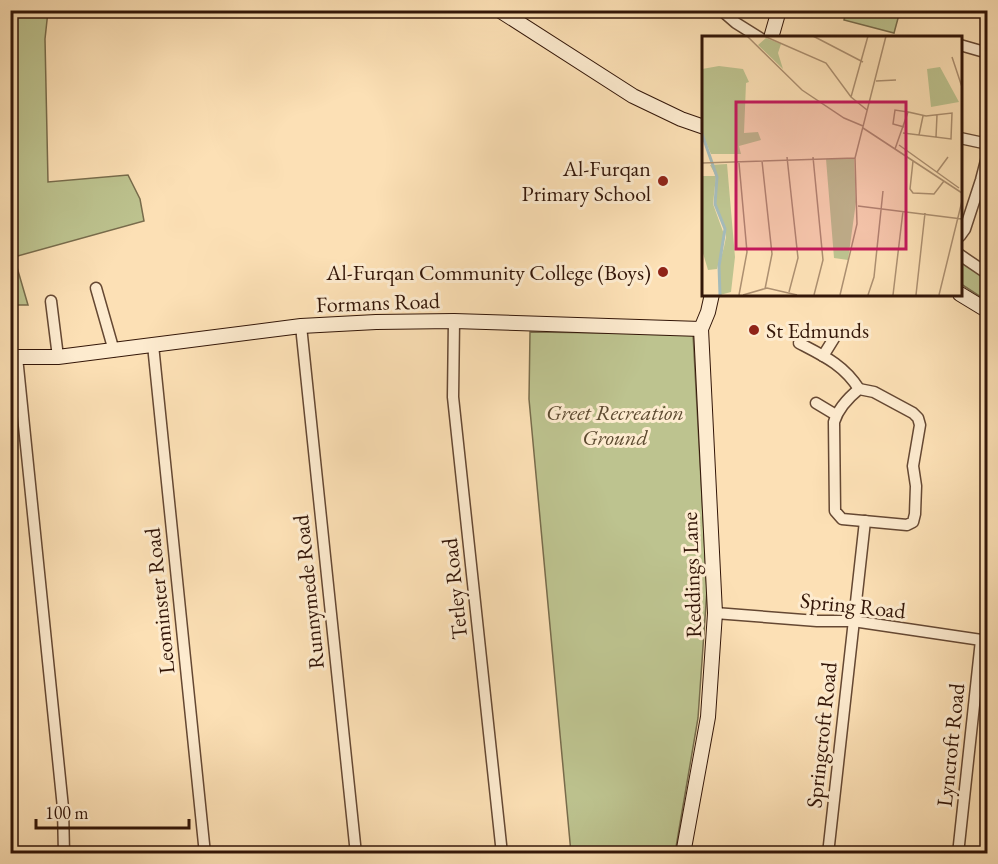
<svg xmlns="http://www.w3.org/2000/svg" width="998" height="864" viewBox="0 0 998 864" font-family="'EB Garamond',serif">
	<rect width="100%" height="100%" fill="#fce0b5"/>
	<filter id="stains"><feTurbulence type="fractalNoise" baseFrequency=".00333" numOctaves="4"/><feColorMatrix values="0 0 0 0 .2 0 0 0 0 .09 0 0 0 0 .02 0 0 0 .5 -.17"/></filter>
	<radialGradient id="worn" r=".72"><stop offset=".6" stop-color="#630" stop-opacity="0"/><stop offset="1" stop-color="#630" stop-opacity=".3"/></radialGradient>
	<g fill="#bdc38f" stroke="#786c4c" stroke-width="1.5">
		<path d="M10,11H48L45,39L48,182L128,175L140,199L144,221L14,257L28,305H11Z"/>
		<path d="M846,11V10L900,11L894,33L844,20Z"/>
		<path d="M960,261L987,279V301L961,284Z"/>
		<path d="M530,332L693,334L707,590L698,718L675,853H571L529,399Z"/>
	</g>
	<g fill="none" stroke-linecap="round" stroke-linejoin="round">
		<g stroke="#654833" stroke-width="13">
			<g id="street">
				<path d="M721,10L736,23L760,38"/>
				<path d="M960,45L988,53"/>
				<path d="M960,138L988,144"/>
				<path d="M960,236L965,229L981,180L988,153"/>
				<path d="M960,255L988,274"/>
				<path d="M96,288L114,351"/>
				<path d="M51,301L58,357"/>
				<path d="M454,321L453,397L502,854"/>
				<path d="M301,326L356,854"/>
				<path d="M799,343C824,356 844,365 859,389"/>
				<path d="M153,345L205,854"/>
				<path d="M823,356L836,335"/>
				<path d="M17,357L63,808L64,854"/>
				<path d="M859,389L874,392L913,413L918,418L920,425L913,466L916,486L915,514L913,522L907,525L842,519L835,511L834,422C838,409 848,398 859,389Z"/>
				<path d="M816,403L836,415"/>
				<path d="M715,613L817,621H853L988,641"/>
				<path d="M828,854L865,521"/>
				<path d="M958,854L981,640"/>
			</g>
		</g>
		<g stroke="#331608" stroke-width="16">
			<g id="secondary">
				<path d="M499,10L633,96L681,119L704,127"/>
				<path d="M771,38L779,10"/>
				<path d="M960,294L988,311"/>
				<path d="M10,357H58L301,326L376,322L454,321L701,329"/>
				<path d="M683,854L708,717L715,613L701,329L708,312L712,294"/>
			</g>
		</g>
		<use href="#street" stroke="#fdebcf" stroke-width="10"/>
		<use href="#secondary" stroke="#fdebcf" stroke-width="14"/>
	</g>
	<g fill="#8f2418" stroke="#fdebcf" stroke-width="2">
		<circle cx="663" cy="181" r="6"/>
		<circle cx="663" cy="272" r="6"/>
		<circle cx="754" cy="330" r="6"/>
	</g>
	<g text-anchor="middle" stroke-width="6" stroke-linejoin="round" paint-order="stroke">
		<g font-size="22" fill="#331608" stroke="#fdebcf" text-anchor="end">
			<text x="651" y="176">Al-Furqan<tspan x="651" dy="25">Primary School</tspan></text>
			<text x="651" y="280">Al-Furqan Community College (Boys)</text>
			<text x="766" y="338" text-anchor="start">St Edmunds</text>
		</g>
		<g font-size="22" fill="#331608" stroke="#fdebcf">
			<text transform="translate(378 302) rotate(-2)" y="8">Formans Road</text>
			<text transform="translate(691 575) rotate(-92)" y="8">Reddings Lane</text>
			<text transform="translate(454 589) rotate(-96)" y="8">Tetley Road</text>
			<text transform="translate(308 592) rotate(-96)" y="8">Runnymede Road</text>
			<text transform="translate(159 601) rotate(-96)" y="8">Leominster Road</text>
			<text transform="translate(853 605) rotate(6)" y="8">Spring Road</text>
			<text transform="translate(821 735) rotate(-84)" y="8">Springcroft Road</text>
			<text transform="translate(950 745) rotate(-84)" y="8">Lyncroft Road</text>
		</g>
		<g font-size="22" font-style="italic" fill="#5c4a30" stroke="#fdebcf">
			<text x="615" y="420">Greet Recreation<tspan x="615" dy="25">Ground</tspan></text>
		</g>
	</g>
	<g transform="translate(702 36)">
		<rect width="260" height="260" fill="#fce0b5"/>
		<path d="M64,2L79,8L76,17L81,33L56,9ZM17,30L41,33L47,46L44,47L42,97L56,96L59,104L37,110L39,118H9L0,97V33ZM238,31L257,66L229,71L225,33ZM124,123H152L154,166L146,224L132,222ZM25,128L33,221L29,256L18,259L17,230L22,211L24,201L23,193L13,168L14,140L11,168L23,201L15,233L6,234L0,214V140H14L8,129Z" fill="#bdc38f"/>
		<path fill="none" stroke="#a4bab9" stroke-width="3" d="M0,98L15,141L13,168L23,193L17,230L18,259"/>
		<path fill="none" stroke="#ac8f70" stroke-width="1.5" d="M45,0L100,54L142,82L161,90M62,0L124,27L149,61L165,74M111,0L161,26M250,21L260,51M174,45L194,44M149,61L166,0M202,91L191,88L193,74L206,76M161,92L260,157M217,99L221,80M234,101L235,79M197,109L257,152M193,113L206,76L224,80L250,77L249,103L201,97M85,121L96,222L87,256M111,121L121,224L112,259M60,125L70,218L63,253M211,125L208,153L211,157L232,158L242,145M0,127L153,122M37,127L45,216L37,259M235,136L246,121M156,170L260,183M41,259L65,252L95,259M138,259L155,188L153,122L184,0M166,259L172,241L181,155M191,259L201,175M214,259L223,177M237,259L260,165"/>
		<path fill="#c2185b" fill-opacity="0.15" stroke="#c2185b" stroke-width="3" d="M34,66H204V213H34Z"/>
		<rect width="260" height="260" fill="none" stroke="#331608" stroke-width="3"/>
	</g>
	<rect width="998" height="864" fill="none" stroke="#fce0b5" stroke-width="36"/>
	<rect x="12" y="12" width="974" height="840" fill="none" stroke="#331608" stroke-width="3"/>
	<rect x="18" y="18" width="962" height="828" fill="none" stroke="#331608" stroke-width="1.5"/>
	<path d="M36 819v9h153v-9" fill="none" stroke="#331608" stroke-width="3"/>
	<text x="45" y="819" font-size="18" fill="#331608" stroke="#fdebcf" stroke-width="4.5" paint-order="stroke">100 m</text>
	<rect width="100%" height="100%" filter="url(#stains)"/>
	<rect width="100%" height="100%" fill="url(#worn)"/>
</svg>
